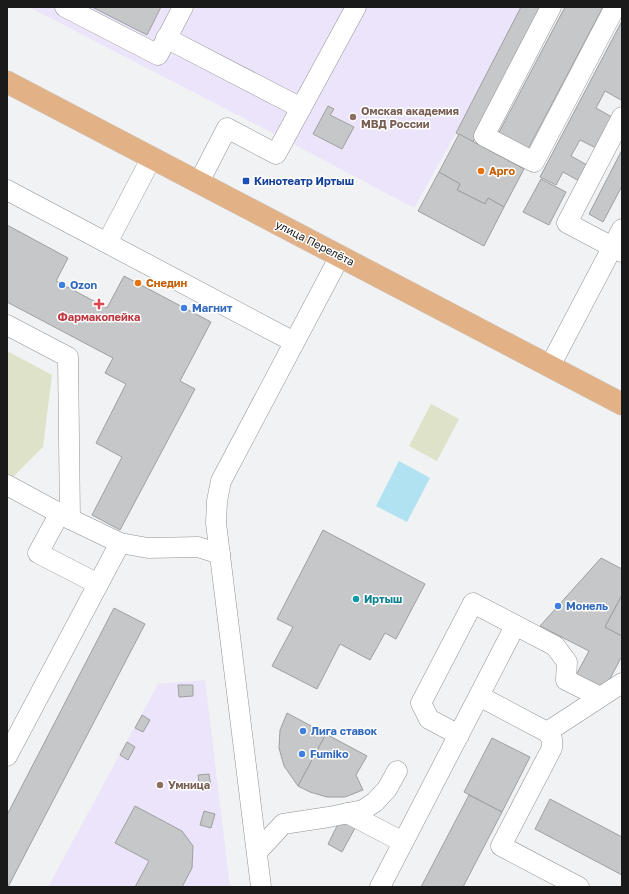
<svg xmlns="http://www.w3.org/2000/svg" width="629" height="894" viewBox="0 0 629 894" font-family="'Golos Text',sans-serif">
	<rect width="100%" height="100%" fill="#f1f2f3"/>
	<g fill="#ece4fa">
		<path d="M29,7H521L456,133L414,208L284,139Z"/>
		<path d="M205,680L230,887H48L158,684Z"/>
	</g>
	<g fill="#dde2c8">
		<path d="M7,351L52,375L43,447L13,477L7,474Z"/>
		<path d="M431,404L459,419L437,461L409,446Z"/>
	</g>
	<path fill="#b1e2f1" d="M399,461L430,478L407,522L376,506Z"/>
	<g fill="#c6c7c8" stroke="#9e9fa0">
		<path d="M92,7H161L147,35Z"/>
		<path d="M521,7H543L473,142L456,133Z"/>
		<path d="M565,7H603L527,151L497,136Z"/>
		<path d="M622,21V99L621,100L605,91L596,108L612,117L596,148L580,140L571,156L587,165L579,181L563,172L556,185L540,177Z"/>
		<path d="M328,106L334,109L330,115L354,127L342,149L313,134Z"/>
		<path d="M459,134L524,169L504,207L488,198L485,204L457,190L460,184L439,172Z"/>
		<path d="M622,150V186L603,222L589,214Z"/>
		<path d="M439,172L460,184L457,190L485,204L488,198L504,207L484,246L418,211Z"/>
		<path d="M541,179L566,192L549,225L523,212Z"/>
		<path d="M7,225L68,258L56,281L107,308L124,276L211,322L180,381L195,389L120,530L92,515L122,457L96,443L126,384L105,373L113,358L7,302Z"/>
		<path d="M323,530L425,584L396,639L385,633L370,660L340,644L317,689L272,666L293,627L277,619Z"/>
		<path d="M601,558L622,569V595L605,627L622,636V656L604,690L576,675L589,651L540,626Z"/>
		<path d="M622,595V636L605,627Z"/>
		<path d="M114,608L145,624L8,887H7V815Z"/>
		<path d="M178,685H193V696L179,697Z"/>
		<path d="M287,713L326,734L298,786L284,766L279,748L280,730Z"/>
		<path d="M142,715L150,720L143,732L135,728Z"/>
		<path d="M326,734L367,756L356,775L363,790L345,797H327L310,792L298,786Z"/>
		<path d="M492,738L530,757L502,812L464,792Z"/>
		<path d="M127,742L135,747L128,760L120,755Z"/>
		<path d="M209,774L211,787L200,789L198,775Z"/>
		<path d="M469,795L502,812L463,887H421Z"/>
		<path d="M550,799L622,837V875L535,829Z"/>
		<path d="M135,806L182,831L193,846L192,868L182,887H135L149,861L115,843Z"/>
		<path d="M204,811L215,814L211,828L200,825Z"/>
		<path d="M340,820L355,828L342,852L328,844Z"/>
	</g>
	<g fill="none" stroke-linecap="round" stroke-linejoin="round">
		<g stroke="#919293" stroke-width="21">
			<g id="minor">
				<path d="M65,7L158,55L183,7"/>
				<path d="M551,7L484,136L534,162L615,7"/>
				<path d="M166,38L301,108"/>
				<path d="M622,117L567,223L622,252"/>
				<path d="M152,157L107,243L294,342"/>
				<path d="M199,182L227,128L276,154L356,7"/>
				<path d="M7,190L107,243"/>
				<path d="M7,325L68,357L70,519L120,543L148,548L198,547L220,554"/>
				<path d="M550,366L622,229"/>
				<path d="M7,485L70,519"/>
				<path d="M60,513L38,553L98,584"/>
				<path d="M479,696L547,732L552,739V748L501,846L579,887"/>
				<path d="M547,732L622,683"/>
				<path d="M459,735L429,719L421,703L473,603L555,646L567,662L566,680L600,697"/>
				<path d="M7,756L120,543"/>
				<path d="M347,813L403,842"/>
				<path d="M257,852L283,824L329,817L363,810L375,802L387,789L397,771"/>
				<path d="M261,887L216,523L217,501L221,481L340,256"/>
				<path d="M380,887L515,626"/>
			</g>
		</g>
		<g stroke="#cdcdcd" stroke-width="23">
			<path id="major" d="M7,82L622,404"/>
		</g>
		<use href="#minor" stroke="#fff" stroke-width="20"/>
		<use href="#major" stroke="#e2b286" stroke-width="22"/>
	</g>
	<g fill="#8d6e63" stroke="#fff" stroke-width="1.5">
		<circle cx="353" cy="117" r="4"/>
		<circle cx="160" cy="785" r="4"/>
	</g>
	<g fill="#e8710a" stroke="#fff" stroke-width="1.5">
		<circle cx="481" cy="171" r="4"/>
		<circle cx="138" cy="283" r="4"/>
	</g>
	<rect fill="#1a4fb4" stroke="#fff" stroke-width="1.5" x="242" y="177" width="8" height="8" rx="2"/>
	<g fill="#3f7fe0" stroke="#fff" stroke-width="1.5">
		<circle cx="62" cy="285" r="4"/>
		<circle cx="184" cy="308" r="4"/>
		<circle cx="558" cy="606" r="4"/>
		<circle cx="303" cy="731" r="4"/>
		<circle cx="302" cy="754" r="4"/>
	</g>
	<path fill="#e0444e" stroke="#fff" stroke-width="1.5" d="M97 298h4v4h4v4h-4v4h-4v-4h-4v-4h4z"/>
	<circle fill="#0f9aa8" stroke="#fff" stroke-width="1.5" cx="356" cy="599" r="4"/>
	<g text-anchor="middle" stroke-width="3" stroke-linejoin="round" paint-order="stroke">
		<g font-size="11" font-weight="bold" fill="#785e54" stroke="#fff" text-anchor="start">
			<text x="361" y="115">Омская академия<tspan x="361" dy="13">МВД России</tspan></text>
			<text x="168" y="789">Умница</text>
		</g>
		<g font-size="11" font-weight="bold" fill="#c56008" stroke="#fff" text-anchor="start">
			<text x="489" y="175">Арго</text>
			<text x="146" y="287">Снедин</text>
		</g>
		<g font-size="11" font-weight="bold" fill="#164399" stroke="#fff" text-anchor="start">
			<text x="254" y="185">Кинотеатр Иртыш</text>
		</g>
		<g font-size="11" fill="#1a1a1a" stroke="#fff">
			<text transform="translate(315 243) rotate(27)" y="4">улица Перелёта</text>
		</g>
		<g font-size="11" font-weight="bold" fill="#366cbe" stroke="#fff" text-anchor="start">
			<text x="70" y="289">Ozon</text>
			<text x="192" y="312">Магнит</text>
			<text x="566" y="610">Монель</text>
			<text x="311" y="735">Лига ставок</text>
			<text x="310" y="758">Fumiko</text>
		</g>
		<g font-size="11" font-weight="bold" fill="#be3a42" stroke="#fff">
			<text x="99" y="321">Фармакопейка</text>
		</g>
		<g font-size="11" font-weight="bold" fill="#0d838f" stroke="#fff" text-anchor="start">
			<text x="364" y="603">Иртыш</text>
		</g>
	</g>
	<rect width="629" height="894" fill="none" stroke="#1a1a1a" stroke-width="16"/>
</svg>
